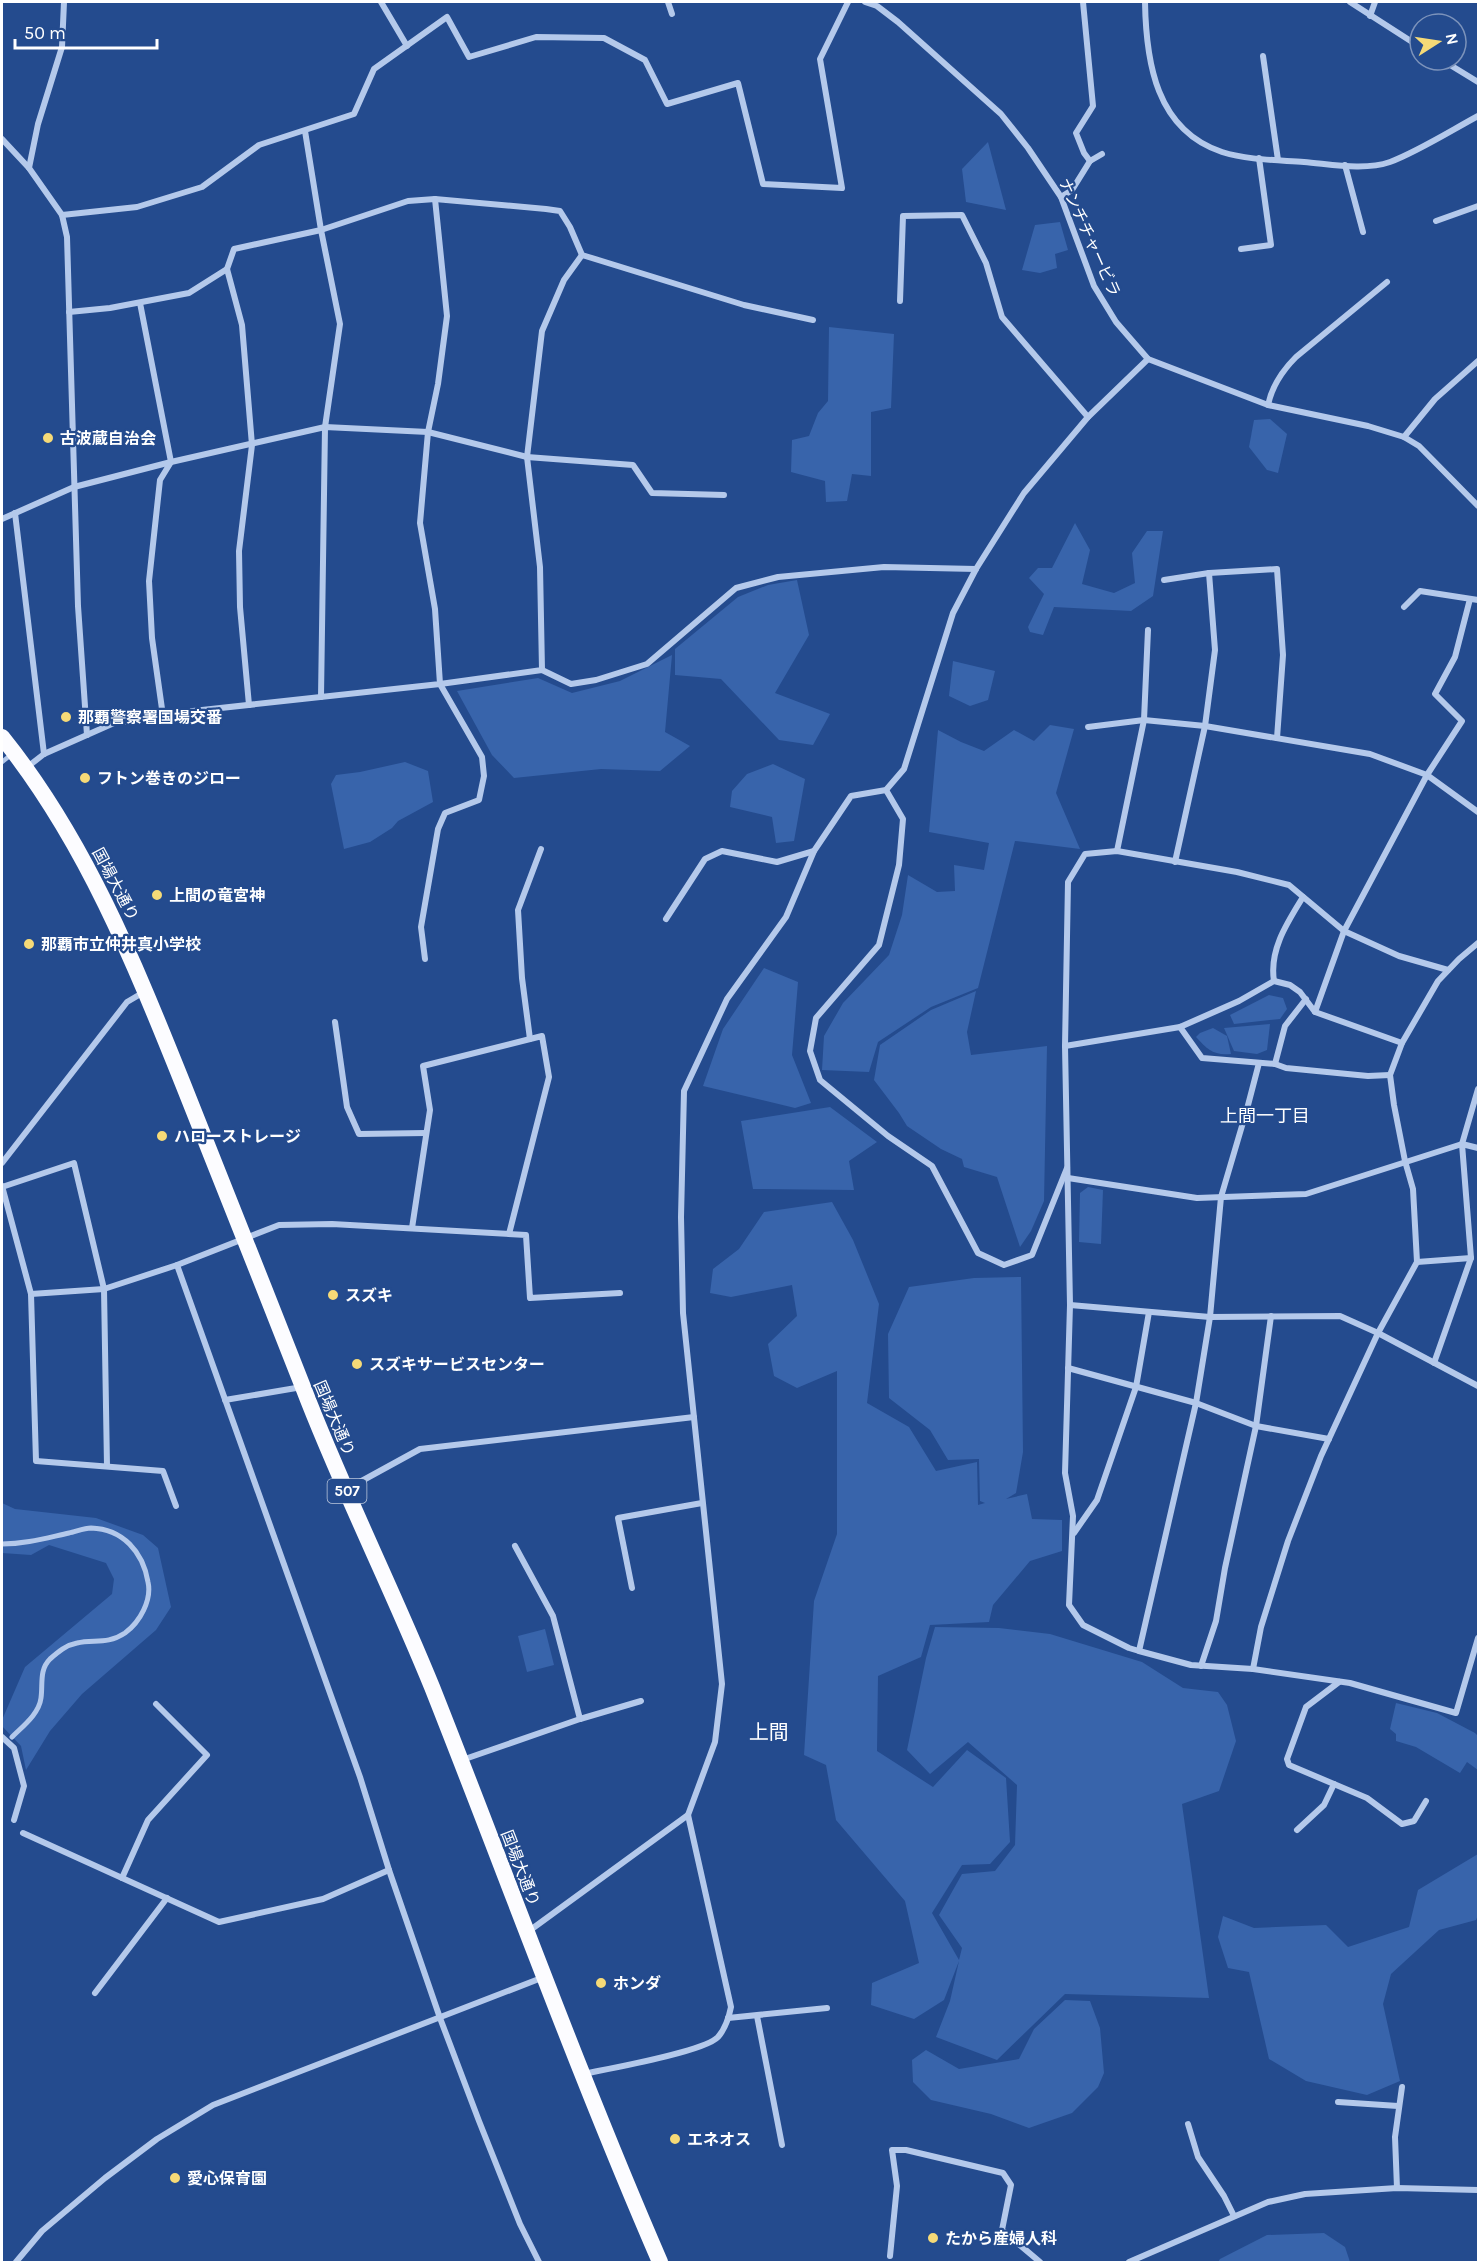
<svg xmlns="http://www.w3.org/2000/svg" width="1480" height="2264" viewBox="0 0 1480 2264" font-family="Karla,'Noto Sans JP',sans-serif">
	<rect width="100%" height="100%" fill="#244b8e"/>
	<g fill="#3864ab">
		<path d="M988,142L1006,210L966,202L962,169Z"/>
		<path d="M1060,222L1068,250L1055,254L1057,268L1040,273L1022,270L1035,225Z"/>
		<path d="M829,327L894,334L891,408L871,412V476L852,474L847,501L826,502L825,481L791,472L792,440L809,436L818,413L828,401Z"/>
		<path d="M1270,419L1287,434L1278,473L1267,470L1249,447L1254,420Z"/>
		<path d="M1075,523L1090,550L1082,584L1114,593L1135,583L1132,553L1147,531H1163L1153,596L1131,611L1054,607L1043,635L1030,632L1028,627L1044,594L1029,578L1038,568H1052Z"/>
		<path d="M797,580L809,635L775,693L830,714L813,745L779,740L721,679L675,675V649L738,597L768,585Z"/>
		<path d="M672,655L665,732L690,746L660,771L601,769L514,778L492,755L457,691L538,678L572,693L620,681Z"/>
		<path d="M953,661L995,671L988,700L970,706L949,696Z"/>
		<path d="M1050,725L1074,729L1056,793L1080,849L1015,841L978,988L931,1007L878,1042L869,1072L822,1070L824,1036L843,1003L889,955L902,915L908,875L937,892L955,891L954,865L984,870L989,843L929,832L938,730L961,742L984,751L1014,730L1034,741Z"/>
		<path d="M405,762L428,771L433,802L398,821L392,828L370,842L344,849L331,784L336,775L360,772Z"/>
		<path d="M773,764L805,779L794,841L776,843L772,817L730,807L732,791L747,774Z"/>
		<path d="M764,968L798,982L792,1055L811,1103L795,1108L703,1086L723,1029Z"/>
		<path d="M976,991L967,1032L971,1055L1047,1046L1044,1201L1031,1231L1020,1247L997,1177L964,1167L962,1159L941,1149L907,1126L899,1113L874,1080L880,1045L931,1010Z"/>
		<path d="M1269,995L1283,998L1287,1009L1280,1019L1234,1024L1230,1015Z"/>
		<path d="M1270,1024L1267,1050L1257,1054L1234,1051L1224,1028Z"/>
		<path d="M1213,1028L1227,1036L1231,1054C1214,1056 1207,1049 1196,1037L1200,1033Z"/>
		<path d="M830,1107L877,1142L849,1161L854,1190L753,1189L741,1121Z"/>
		<path d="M1088,1187L1103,1190L1101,1244L1079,1242L1080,1193Z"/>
		<path d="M832,1202L853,1240L879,1304L867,1403L909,1427L936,1471L977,1462L978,1505L985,1503L980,1501L979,1459L948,1460L930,1430L889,1398L888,1334L909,1287L974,1278L1021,1277L1023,1452L1016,1493L1006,1499L1027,1494L1032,1519L1062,1520V1551L1030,1561L993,1605L989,1622L930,1625L921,1657L878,1676L877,1751L933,1787L967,1750L1006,1778L1010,1842L990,1864L962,1865L932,1913L959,1960L962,1948L939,1915L962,1874L995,1871L1015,1845L1017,1785L968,1742L930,1774L907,1750L926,1658L935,1627L999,1628L1050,1634L1142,1662L1183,1688L1218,1692L1227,1705L1236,1741L1219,1791L1182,1804L1209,1998L1065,1994L997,2060L936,2037L950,2001L959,1961L944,2000L914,2019L871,2005L872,1983L919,1963L905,1901L836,1820L826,1765L804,1755L814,1601L837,1534V1371L797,1388L774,1376L768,1344L797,1316L792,1285L731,1297L710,1293L713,1269L739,1249L764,1212Z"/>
		<path d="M2,1503L15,1509L96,1518L143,1535L158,1548L171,1607L156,1630L82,1694L50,1731L26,1770L21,1746L2,1726V1720L25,1667L112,1594L114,1579L106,1563L49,1545L31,1555L2,1553Z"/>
		<path d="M545,1629L554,1665L527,1672L518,1636Z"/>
		<path d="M1396,1703L1437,1713L1475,1733L1478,1736V1770L1467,1762L1460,1773L1416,1747L1396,1741V1734L1390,1729Z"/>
		<path d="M1478,1854V1915L1476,1920L1439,1930L1391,1974L1383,2004L1400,2081L1367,2095L1306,2081L1269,2059L1249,1972L1228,1968L1218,1937L1223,1916L1254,1928L1326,1925L1348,1947L1409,1927L1418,1890Z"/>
		<path d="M1065,2000L1090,2001L1100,2028L1104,2073L1098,2087L1072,2113L1029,2128L991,2114L931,2100L913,2082L912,2060L926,2050L959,2069L1019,2059L1034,2029Z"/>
		<path d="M1324,2233L1345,2247L1350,2262H1218L1220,2259L1267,2235Z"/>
	</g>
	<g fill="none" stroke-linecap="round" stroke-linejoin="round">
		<path stroke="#b4c9eb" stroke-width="4.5" d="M2,762L12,754"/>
		<path stroke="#b4c9eb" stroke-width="5" d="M2,1544C25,1544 46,1538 69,1533C75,1532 84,1528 91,1528C123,1529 143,1552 148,1582C152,1600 140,1622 125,1633C107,1645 94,1639 77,1643C66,1645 58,1652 50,1659C39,1670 43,1684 41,1698C39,1714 23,1726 12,1737"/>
		<g stroke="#b4c9eb" stroke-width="6">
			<path d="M64,2L62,47L38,124L29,168L62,215L67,237L78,606L87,735"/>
			<path d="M381,2L407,46"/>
			<path d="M668,2L672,14"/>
			<path d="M865,2L877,6L898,22L1001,114L1028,148L1061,197L1094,286L1116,322L1148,359L1268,405L1368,426L1404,437L1419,446L1478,506"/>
			<path d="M1083,2L1093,106L1076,133L1084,153L1090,161"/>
			<path d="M1145,2C1146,62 1156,130 1222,152C1247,160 1277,160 1304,162C1330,164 1364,171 1390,162C1417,152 1452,130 1478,116"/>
			<path d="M1350,2L1420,47"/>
			<path d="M1370,16L1375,2"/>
			<path d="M1263,56L1278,160"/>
			<path d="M1442,60L1478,82"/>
			<path d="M305,131L321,230L340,324L325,427L321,697"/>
			<path d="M2,139L29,168"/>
			<path d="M1345,165L1363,232"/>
			<path d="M1061,197L1072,190L1090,161L1102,154"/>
			<path d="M62,215L137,207L202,187L259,145L354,114L374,69L447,17L469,57L536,37L604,38L645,60L667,104L738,83L763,184L842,188L820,59L848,2"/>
			<path d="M1436,221L1478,206"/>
			<path d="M1241,249L1271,245L1259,158"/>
			<path d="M900,301L903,216L962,215L986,263L1002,317L1088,417"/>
			<path d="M140,303L171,462L160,480L149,581L152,638L163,716"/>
			<path d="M69,312L110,308L189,293L227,269"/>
			<path d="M1268,405C1272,386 1282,371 1296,357L1387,282"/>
			<path d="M1404,437L1435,399L1478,361"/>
			<path d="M15,513L44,754"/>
			<path d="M2,519L74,487L171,462L325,427L428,432L527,457L633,465L652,493L724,495"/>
			<path d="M1164,580L1209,573L1277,569L1283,655L1277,738"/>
			<path d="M1404,607L1420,591L1478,600"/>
			<path d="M542,670L571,684L596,680L647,664L736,588L778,577L884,567L976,569"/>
			<path d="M249,705L240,607L239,551L252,445L242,325L227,269L234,249L321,230L408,201L435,199L546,209L560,211L570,227L582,255L744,305L813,320"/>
			<path d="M1088,727L1144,720L1205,726L1370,754L1427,775L1478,812"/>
			<path d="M26,768L44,754L114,723L193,711L440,684L435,609L420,523L428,432L438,384L447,316L435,199"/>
			<path d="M886,790L903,819L899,865L879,945L816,1018L810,1051L820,1080L888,1136L932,1166L978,1253L1004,1265L1032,1255L1067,1168"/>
			<path d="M1117,851L1144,720L1148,630"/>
			<path d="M1175,862L1205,726L1215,650L1209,573"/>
			<path d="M666,919L705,859L722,851L777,862L814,851"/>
			<path d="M425,959L421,927L438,829L445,813L479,800L484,776L482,757L440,684L542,670L540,567L527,457L542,331L564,280L582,255"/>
			<path d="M1448,970L1399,956L1344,931L1289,885L1237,872L1117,851L1085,854L1068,882L1065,1046L1070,1305L1065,1473L1073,1516L1069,1605L1083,1625L1129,1648L1139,1651L1191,1665L1253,1669L1350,1683L1456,1713L1478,1638"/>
			<path d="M1274,981C1269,950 1287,923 1303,897"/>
			<path d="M1315,1012L1344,931L1427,775L1462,721L1435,694L1455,657L1470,599"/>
			<path d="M335,1022L347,1107L359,1134L426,1133"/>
			<path d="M1180,1027L1202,1058L1275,1064L1286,1068L1368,1076L1390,1075"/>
			<path d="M530,1039L522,978L518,910L541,849"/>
			<path d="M1065,1046L1180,1027L1239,1001L1274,981L1290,985L1300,992L1315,1012L1402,1043"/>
			<path d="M1275,1064L1285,1026L1306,999"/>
			<path d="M2,1163L127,1002L144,992"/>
			<path d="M1068,1178L1197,1198L1306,1194L1462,1144L1478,1148"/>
			<path d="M2,1186L31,1294L36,1461L163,1471L176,1506"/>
			<path d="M2,1187L74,1163L104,1289L107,1466"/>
			<path d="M412,1228L430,1110L423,1066L542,1036L549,1077L509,1234"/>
			<path d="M1417,1262L1471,1258"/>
			<path d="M31,1294L104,1289L177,1265"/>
			<path d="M1070,1305L1210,1317L1340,1316L1378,1333L1478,1386"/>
			<path d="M1434,1363L1471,1258L1462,1144L1478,1089"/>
			<path d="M1068,1368L1196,1403L1256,1426L1329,1439"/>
			<path d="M225,1400L302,1387"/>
			<path d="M347,1489L420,1449L694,1417"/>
			<path d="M1074,1533L1097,1500L1136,1387L1149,1312"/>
			<path d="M515,1546L553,1616L580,1719"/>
			<path d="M632,1588L618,1518L702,1503"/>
			<path d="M1139,1651L1196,1403L1210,1317L1221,1197L1247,1109L1259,1063"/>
			<path d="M1201,1666L1216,1621L1225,1568L1256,1426L1271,1316"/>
			<path d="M1253,1669L1261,1627L1288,1541L1321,1456L1378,1333L1417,1262L1413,1189L1405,1161L1394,1105L1390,1075L1402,1043L1438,981L1459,959L1478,943"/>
			<path d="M1339,1682L1306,1707L1287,1759L1289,1765L1367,1798L1402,1824L1414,1821L1426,1801"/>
			<path d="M2,1737L14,1748L24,1786L14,1820"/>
			<path d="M462,1760L580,1719L641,1701"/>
			<path d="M1297,1830L1324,1805L1334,1784"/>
			<path d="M23,1833L219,1922L323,1899L389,1870"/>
			<path d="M122,1878L148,1820L207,1755L156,1704"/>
			<path d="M529,1931L688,1815"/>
			<path d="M95,1993L167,1898"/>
			<path d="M757,2016L782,2145"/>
			<path d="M728,2018L827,2008"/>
			<path d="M583,2074C607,2069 704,2052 718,2037C725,2029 729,2017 731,2007L688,1815L715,1742L722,1684L683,1313L681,1217L684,1091L727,999L786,917L814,851L851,796L886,790L904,769L953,613L976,569L1024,493L1088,417L1148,359"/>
			<path d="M1338,2102L1398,2106"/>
			<path d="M1188,2124L1198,2157L1224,2196L1234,2216"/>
			<path d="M1397,2188L1395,2137L1402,2087"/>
			<path d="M890,2256L897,2186L892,2150H906L1003,2173L1011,2185L1002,2230L1040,2262"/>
			<path d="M16,2262L42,2231L105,2178L157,2139L213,2105L544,1977"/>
			<path d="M539,2262L520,2224L479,2121L440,2018L389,1870L360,1777L177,1265L279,1225L332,1224L526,1235L530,1298L620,1293"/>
			<path d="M1129,2262L1268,2202L1305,2194L1397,2188L1478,2190"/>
		</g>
		<path stroke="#fcfcff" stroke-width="16" d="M2,737C85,840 134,962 183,1084C224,1185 263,1286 303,1387C342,1489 391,1586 432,1687C508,1879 578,2073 660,2262"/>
	</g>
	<g fill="#f6da77" stroke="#244b8e" stroke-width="2">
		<circle cx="48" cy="438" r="6"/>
		<circle cx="66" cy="717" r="6"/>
		<circle cx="85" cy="778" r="6"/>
		<circle cx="157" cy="895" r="6"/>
		<circle cx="29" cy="944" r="6"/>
		<circle cx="162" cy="1136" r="6"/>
		<circle cx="333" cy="1295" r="6"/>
		<circle cx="357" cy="1364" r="6"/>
		<circle cx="601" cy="1983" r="6"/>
		<circle cx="675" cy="2139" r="6"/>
		<circle cx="175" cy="2178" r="6"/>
		<circle cx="933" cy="2238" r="6"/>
	</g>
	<g text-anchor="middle" stroke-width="4.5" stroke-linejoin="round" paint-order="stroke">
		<rect fill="#244b8e" stroke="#bdc9dd" stroke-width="1.5" x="327.5" y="1479" width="39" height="24" rx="4.5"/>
		<g font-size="15" font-weight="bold" fill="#fff">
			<text x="347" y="1496">507</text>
		</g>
		<g font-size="16" fill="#fff" stroke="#244b8e">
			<text transform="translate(1090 237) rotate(66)" y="6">ナンチチャービラ</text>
			<text transform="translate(116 884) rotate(62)" y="6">国場大通り</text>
			<text transform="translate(335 1418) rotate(67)" y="6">国場大通り</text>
			<text transform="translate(521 1868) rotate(69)" y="6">国場大通り</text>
		</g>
		<g font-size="16" font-weight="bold" fill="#fff" stroke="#244b8e" text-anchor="start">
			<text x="60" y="444">古波蔵自治会</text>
			<text x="78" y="723">那覇警察署国場交番</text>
			<text x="97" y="784">フトン巻きのジロー</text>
			<text x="169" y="901">上間の竜宮神</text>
			<text x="41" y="950">那覇市立仲井真小学校</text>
			<text x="174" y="1142">ハローストレージ</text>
			<text x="345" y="1301">スズキ</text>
			<text x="369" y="1370">スズキサービスセンター</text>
			<text x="613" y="1989">ホンダ</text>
			<text x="687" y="2145">エネオス</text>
			<text x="187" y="2184">愛心保育園</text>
			<text x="945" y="2244">たから産婦人科</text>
		</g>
		<g font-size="18" fill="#fff" stroke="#244b8e">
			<text x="1265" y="1122">上間一丁目</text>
		</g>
		<g font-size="20" fill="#fff" stroke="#244b8e">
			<text x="769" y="1739">上間</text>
		</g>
	</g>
	<rect width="1480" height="2264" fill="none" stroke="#ffffff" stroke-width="6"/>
	<g transform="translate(1438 42) rotate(78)"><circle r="28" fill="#244b8e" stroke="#7c93bb" stroke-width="1.5"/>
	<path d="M0-4.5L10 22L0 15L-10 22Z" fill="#f6da77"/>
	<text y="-9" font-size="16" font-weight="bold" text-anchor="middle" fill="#ffffff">N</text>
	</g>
	<path d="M15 39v9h142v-9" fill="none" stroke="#ffffff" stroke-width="3"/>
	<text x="24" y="39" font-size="18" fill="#ffffff" stroke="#244b8e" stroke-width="4.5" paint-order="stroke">50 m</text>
</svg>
